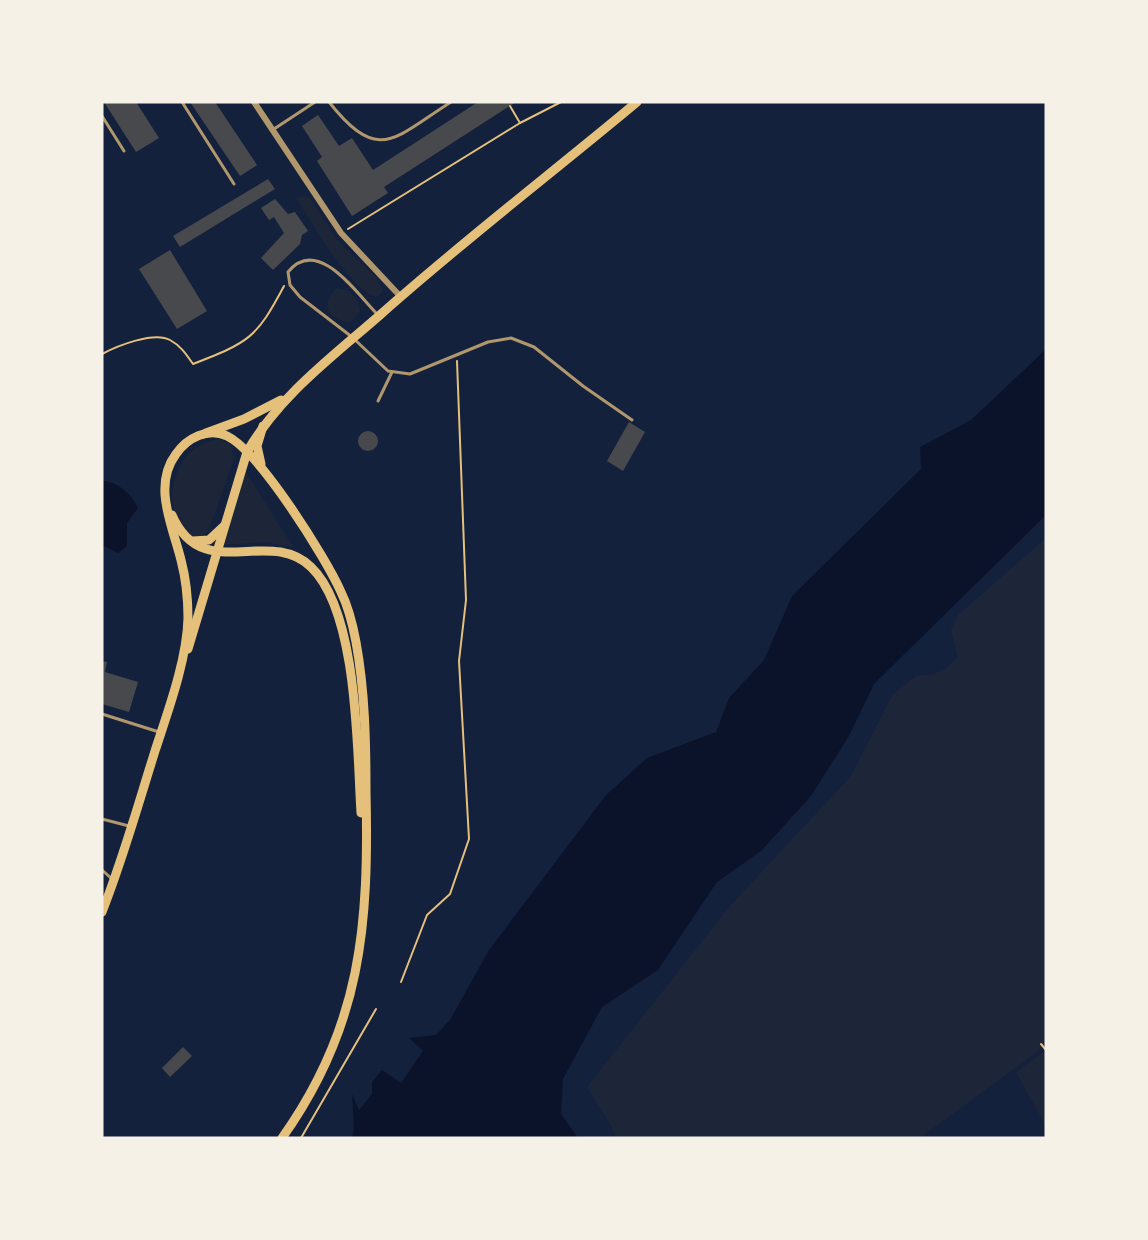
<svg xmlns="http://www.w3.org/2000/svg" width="1148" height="1240" viewBox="0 0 1148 1240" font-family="'Exo 2',sans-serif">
	<rect width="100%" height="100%" fill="#14213d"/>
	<g fill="#1d2539">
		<path d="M304,196L311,199L337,240L376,277L383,291L378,297C353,296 311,220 296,198Z"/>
		<path d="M337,288C350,289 358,297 360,311L350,323C329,319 318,305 337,288Z"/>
		<path d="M219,439L230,444L234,458L209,530L197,539C155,520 169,445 219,439Z"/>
		<path d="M245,471L294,548L266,542L223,545Z"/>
		<path d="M1046,538V1045L920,1138H616L611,1125L587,1087L730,906L851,776L893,694L917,676L934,674L948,667L958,657L951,629L958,615Z"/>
		<path d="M1046,1050V1126L1016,1072Z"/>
	</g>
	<g fill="#0b132b">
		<path d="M1046,349V515L874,684L849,736L811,796L761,851L717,882L658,970L602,1007L563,1079L561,1114L578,1138H352L354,1128L352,1094L359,1110L372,1094V1082L382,1070L401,1083L423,1051L409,1038L436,1035L450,1020L489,950L606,795L647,758L716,732L729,698L764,660L792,596L921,469L920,447L971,420Z"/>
		<path d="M102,481C116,480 133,495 138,508L127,523V546L118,553L102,545Z"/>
	</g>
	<g fill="#48494c">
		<path d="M104,102H136L159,138L136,152Z"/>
		<path d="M190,102H215L257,165L240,176Z"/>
		<path d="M478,102H516L384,187L388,193L352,216L317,161L322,157L302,126L318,115L339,146L352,138L373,170Z"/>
		<path d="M268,179L275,189L180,247L173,236Z"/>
		<path d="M275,199L288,214L295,212L308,231L302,235L300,244L273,270L261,258L284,233L274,217L269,220L261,208Z"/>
		<path d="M170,250L207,311L177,329L139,269Z"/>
		<path d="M629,422L645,432L623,471L607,461Z"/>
		<circle cx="368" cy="441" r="10"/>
		<path d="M102,661L107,662L105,672L138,682L129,712L102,704Z"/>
		<path d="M183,1047L192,1056L170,1077L162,1068Z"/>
	</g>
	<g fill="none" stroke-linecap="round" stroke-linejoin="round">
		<g stroke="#e5c07b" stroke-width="2">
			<path d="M510,106L520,123"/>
			<path d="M348,229L520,123L561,102"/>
			<path d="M102,354C117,346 154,331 170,340C181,346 186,354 193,364C249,342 256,339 284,286"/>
			<path d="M401,982L427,915L450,894L469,839L459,661L466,600L457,361"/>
			<path d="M1041,1044L1046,1050"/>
			<path d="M301,1138L376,1009"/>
		</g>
		<g stroke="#b1986c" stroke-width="3">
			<path d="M182,102L234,184"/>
			<path d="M329,102C379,165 394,138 451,102"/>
			<path d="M102,116L124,151"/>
			<path d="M274,129L315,102"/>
			<path d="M377,314C357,294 318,235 288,272L290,285L300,297L352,337L388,371L410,374L488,342L511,338L534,347L583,386L632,420"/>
			<path d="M378,401L392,372"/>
			<path d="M102,714L159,732"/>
			<path d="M102,819L129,826"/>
			<path d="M102,870L112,879"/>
		</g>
		<path stroke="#b1986c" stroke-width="6" d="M254,102L341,233L400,296"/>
		<g stroke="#e5c07b" stroke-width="9">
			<path d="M206,433L244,419L281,400"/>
			<path d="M247,452C279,396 332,357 380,315C463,241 552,173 637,102"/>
		</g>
		<g stroke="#e5c07b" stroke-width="9">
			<path d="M261,464L257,446L263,426"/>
			<path d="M172,515C202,585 269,526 311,567C358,612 357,749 361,813"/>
			<path d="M193,541L209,540L224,526"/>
			<path d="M188,649L247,452"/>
			<path d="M102,912C123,859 138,805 155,751C168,711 187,660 188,618C188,599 186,579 181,560C173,527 152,486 176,454C187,438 208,427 227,436C259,451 326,558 341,592C349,608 353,626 356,642C365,691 366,742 366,791C369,924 362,1026 282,1138"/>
		</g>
	</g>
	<rect width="1148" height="1240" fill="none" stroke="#f6f1e7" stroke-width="207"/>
</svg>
